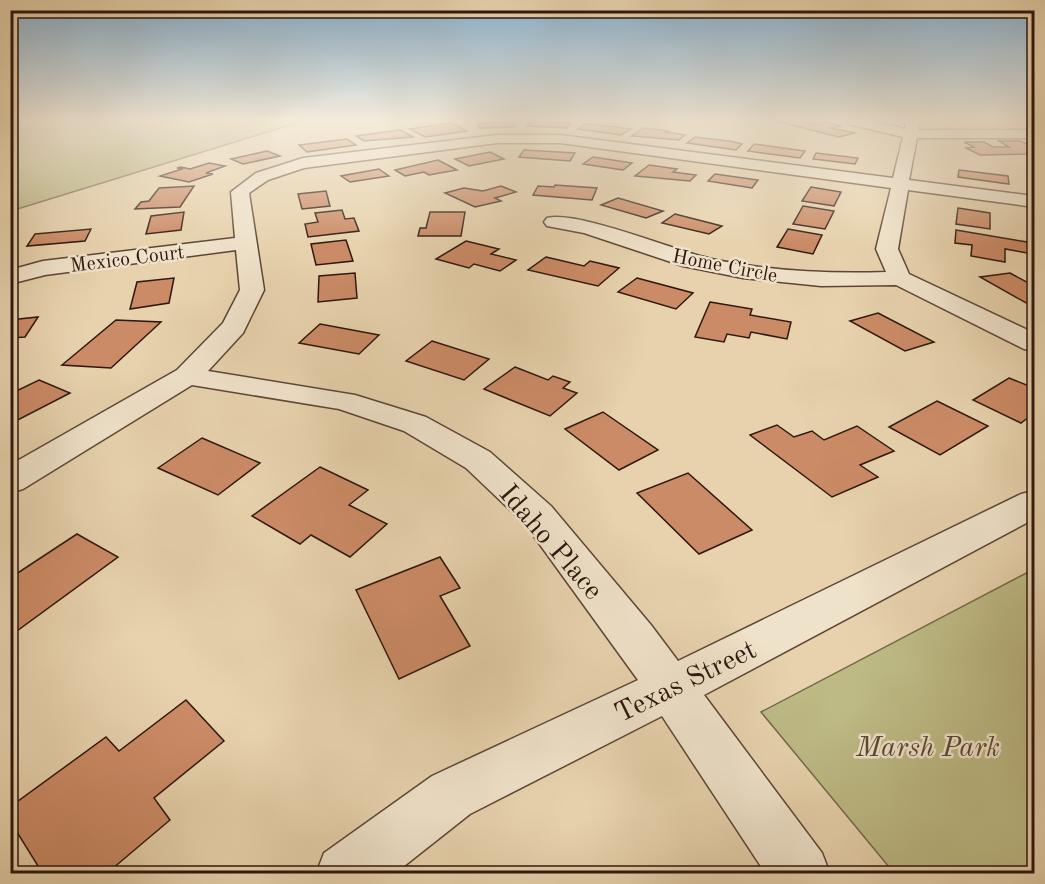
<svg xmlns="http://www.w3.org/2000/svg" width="1045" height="884" viewBox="0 0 1045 884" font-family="'Old Standard TT',serif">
	<rect width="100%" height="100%" fill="#e7d2ad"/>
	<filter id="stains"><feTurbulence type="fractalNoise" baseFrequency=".00333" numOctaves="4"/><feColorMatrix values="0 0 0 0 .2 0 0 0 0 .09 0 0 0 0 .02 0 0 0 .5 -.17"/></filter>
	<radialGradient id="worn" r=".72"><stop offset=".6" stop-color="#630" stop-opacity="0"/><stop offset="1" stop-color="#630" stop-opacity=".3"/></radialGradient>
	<g fill="#bdba85" stroke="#76684a" stroke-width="1.5">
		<path d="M11,121H303L11,211Z"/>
		<path d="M1034,569V873H894L761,712Z"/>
	</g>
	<g fill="#cb8b66" stroke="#2e170f" stroke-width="1.5">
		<path d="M531,121H535L570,123L567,128L527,126Z"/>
		<path d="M775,121H804L817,124L824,122L841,126L831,128L855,133L839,137Z"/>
		<path d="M512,122L515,127L479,128L477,123Z"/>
		<path d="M451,123L467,131L425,137L410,129Z"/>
		<path d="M586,124L599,125L631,129L621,135L578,129Z"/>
		<path d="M643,128L668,131L666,132L685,135L679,140L632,136Z"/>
		<path d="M400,130L413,137L364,141L356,136Z"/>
		<path d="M695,137L729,141L742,144L736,150L687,143Z"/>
		<path d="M347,139L356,145L307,152L299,145Z"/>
		<path d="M999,141H1019L1034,146V154L980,155L966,148L974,147L964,142H984L993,147H1009Z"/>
		<path d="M754,144L805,151L800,158L748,151Z"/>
		<path d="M524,150L575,153L570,161L519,157Z"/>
		<path d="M267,151L280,156L243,164L231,159Z"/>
		<path d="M490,152L504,159L469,166L455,159Z"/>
		<path d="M816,153L858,158L855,164L813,159Z"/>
		<path d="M593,157L632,163L623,170L583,164Z"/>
		<path d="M438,160L457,170L429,175L424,172L405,176L395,170Z"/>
		<path d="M209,163L225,166L206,173L213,174L189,182L160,176L182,169L177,168L181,167L190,169Z"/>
		<path d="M649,165L677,169L673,172L696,175L690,181L635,176Z"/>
		<path d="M379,169L389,176L350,182L341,176Z"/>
		<path d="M959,170L1008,176L1009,184L958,177Z"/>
		<path d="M715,174L758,180L752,188L708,181Z"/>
		<path d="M555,185L597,188L592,200L533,195L538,186L554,187Z"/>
		<path d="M194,186L180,207L135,209L141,202L149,201L159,188Z"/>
		<path d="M501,186L516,192L495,198L501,201L475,207L445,193L464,188L483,191Z"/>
		<path d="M811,187L841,192L834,206L802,201Z"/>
		<path d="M326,191L330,206L302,209L298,194Z"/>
		<path d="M618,198L663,211L646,218L601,205Z"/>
		<path d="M803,206L834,211L825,229L793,224Z"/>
		<path d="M958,208L990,213V229L956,224Z"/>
		<path d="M342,210L345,219L354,218L359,231L308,237L305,224L318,222L315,213Z"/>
		<path d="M184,212L181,230L146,234L151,216Z"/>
		<path d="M430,212H465L461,236H418L420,228H426Z"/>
		<path d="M675,214L722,226L709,234L662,223Z"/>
		<path d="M91,229L85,241L27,246L35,234Z"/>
		<path d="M788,229L822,235L813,254L777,247Z"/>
		<path d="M956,230L1027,242L1028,253L1005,249V262L971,256L972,245L955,243Z"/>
		<path d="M346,240L353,261L316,265L311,244Z"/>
		<path d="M466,241L499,249L491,254L516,260L500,271L474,264L469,268L436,259Z"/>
		<path d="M546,257L584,266L590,261L619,268L598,286L528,270Z"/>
		<path d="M355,273L357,298L318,302L319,276Z"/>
		<path d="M1010,273L1034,286V303L1028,304L980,277Z"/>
		<path d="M174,278L169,303L130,309L137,282Z"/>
		<path d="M637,278L693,293L676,309L618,292Z"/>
		<path d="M710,302L752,309L750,315L791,322L787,339L751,332L749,338L727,334L724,342L695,337Z"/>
		<path d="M878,313L934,342L905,351L850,321Z"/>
		<path d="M38,317L25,337L10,338V320Z"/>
		<path d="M116,320L161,322L111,368L62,365Z"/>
		<path d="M320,324L379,335L359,354L299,343Z"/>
		<path d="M432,341L489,359L464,380L406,361Z"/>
		<path d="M515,367L548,380L553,376L570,382L563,388L577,393L550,416L484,389Z"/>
		<path d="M1009,378L1034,388V413L1021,423L973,400Z"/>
		<path d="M39,380L70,393L10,424V394Z"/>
		<path d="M937,401L988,426L940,455L889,427Z"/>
		<path d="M603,412L658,450L619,470L565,429Z"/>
		<path d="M777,425L794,437L812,431L824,440L857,426L894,451L860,465L878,477L832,497L750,435Z"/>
		<path d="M202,438L260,463L218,495L158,468Z"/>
		<path d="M320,467L368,490L349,505L387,524L350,557L311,535L300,544L252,516Z"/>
		<path d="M688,473L752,530L699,554L637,493Z"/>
		<path d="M77,534L118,557L10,636V578Z"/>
		<path d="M440,557L460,588L440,596L470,646L399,679L356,590Z"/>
		<path d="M186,700L224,741L154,798L170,820L106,874H43L10,821V807L106,737L119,751Z"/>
	</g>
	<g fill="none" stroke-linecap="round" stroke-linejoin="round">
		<g stroke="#5c4636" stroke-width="3">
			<path id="minor" d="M847,121H872L905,129L906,121H920L918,130H1034V138H917L909,180L1034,196V207L908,190L898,249L909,274L1034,333V351L1024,349L896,285L821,286L743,278L683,266L584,233L547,226L544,222L547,218C578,210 677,252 716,260C772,271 829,274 886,272L876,249L891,188L560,143H497L304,168L268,180L249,193L264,290L243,333L208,371L355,395L426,417L490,452L551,506L651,625L678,661L1021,494L1034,491V519L704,695L822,853L830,874H766L662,716L470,814L394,874H316L324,853L432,776L638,680L525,524L466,468L404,431L339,409L192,385L23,489L10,493V465L177,370L223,323L240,290L236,250L45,275L10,284V270L43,261L235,238L231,192L256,173L303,158L497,135H560L893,178L903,137L849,124Z"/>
		</g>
		<use href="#minor" fill="#efe2ca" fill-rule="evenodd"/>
	</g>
	<linearGradient id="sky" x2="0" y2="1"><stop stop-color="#89b4d4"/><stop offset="0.49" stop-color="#f4ebda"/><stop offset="1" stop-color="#f4ebda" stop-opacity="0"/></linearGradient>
	<rect width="1045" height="245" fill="url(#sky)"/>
	<g text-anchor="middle" stroke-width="5" stroke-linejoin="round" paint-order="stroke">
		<g font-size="20" fill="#2e170f" stroke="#efe2ca">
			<text transform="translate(127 258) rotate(-7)" y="7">Mexico Court</text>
			<text transform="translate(725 265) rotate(11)" y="7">Home Circle</text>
		</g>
		<g font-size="28" fill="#2e170f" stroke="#efe2ca">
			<text transform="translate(552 541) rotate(49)" y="10">Idaho Place</text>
			<text transform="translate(685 680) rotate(-26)" y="10">Texas Street</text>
		</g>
		<g font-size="28" font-style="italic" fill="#594832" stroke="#efe2ca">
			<text x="928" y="756">Marsh Park</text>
		</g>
	</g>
	<rect width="1045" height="884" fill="none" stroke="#e7d2ad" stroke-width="36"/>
	<rect x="12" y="12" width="1021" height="860" fill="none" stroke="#2e170f" stroke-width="3"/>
	<rect x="18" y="18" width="1009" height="848" fill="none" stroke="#2e170f" stroke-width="1.5"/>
	<rect width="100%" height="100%" filter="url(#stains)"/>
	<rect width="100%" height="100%" fill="url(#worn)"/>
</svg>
